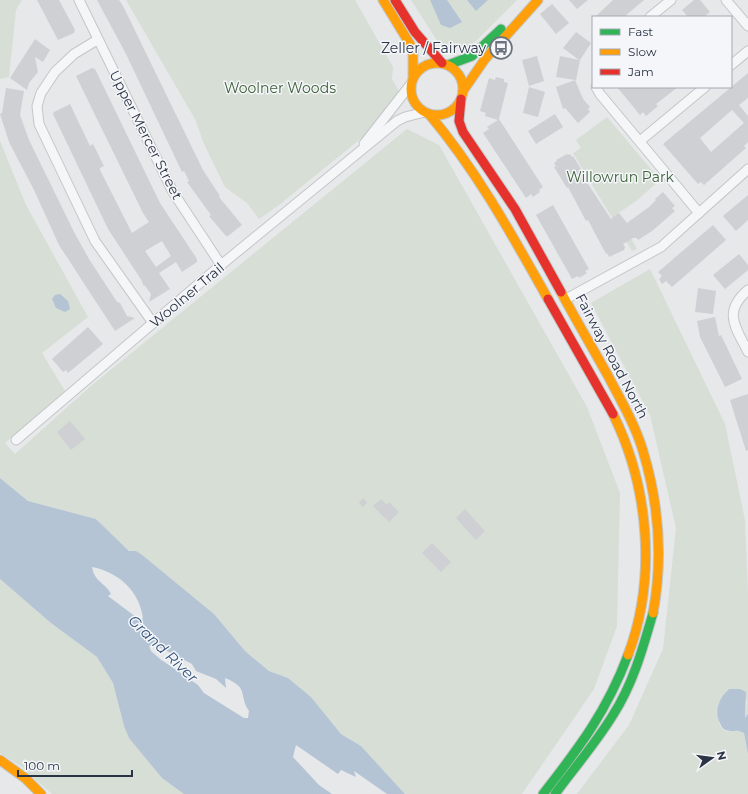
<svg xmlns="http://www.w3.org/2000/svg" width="748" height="794" viewBox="0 0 748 794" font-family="Montserrat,sans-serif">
	<rect width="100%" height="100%" fill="#e6e8ea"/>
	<g fill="#d6ded6">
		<path d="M0,0H22L16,10L9,77L0,79Z"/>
		<path d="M126,0H355L393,67L392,79L400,93L395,111L279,205L259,219L247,203L225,187L204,144L195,119Z"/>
		<path d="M411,0H517L466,51L438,42Z"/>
		<path d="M607,117L660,180L636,201L617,214L637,249L632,251L573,153L581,148L576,140Z"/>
		<path d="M407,129L439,145L587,407L620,493L617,626L594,689L522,794H405L361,746L341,734L311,697L288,678L269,671L245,651L214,614L141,554L136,551H129L96,519L28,501L0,478V141L26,205L88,317L42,353L65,391L5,443L15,454L92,385Z"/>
		<path d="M650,269L725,424L745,520L748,593V714L745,719L747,701L740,689H728C722,695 712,727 726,731C734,732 737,729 744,733L748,754V794H577L629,725L663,649L676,528L650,415L591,303Z"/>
		<path d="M0,579L51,623L97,657L113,683L124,726L162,778L184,794H52L22,767L0,753Z"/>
	</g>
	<g fill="#b4c4d5" fill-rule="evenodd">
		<path d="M430,0H447L462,22L450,28L441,25Z"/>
		<path d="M467,0H488L476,11Z"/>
		<path d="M60,294L68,301L70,309L65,312L56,308L52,299L55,295Z"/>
		<path d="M0,478L28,501L96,519L129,551H136L141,554L214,614L245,651L269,671L288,678L311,697L341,734L361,746L405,794H387L354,771L356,777L341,770L338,774L296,745L293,757L319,785L332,794H184L162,778L129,738L124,726L113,683L97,657L51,623L0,579ZM92,567C118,572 139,590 143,618L140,620L108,596L111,594C105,582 95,583 92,567ZM149,646H157L192,664L196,671L216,679L226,688L225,678C250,688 238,695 249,711L248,718H244L204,693L198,685L160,659L151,651Z"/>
		<path d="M729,689H740L746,692L745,718L748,714V754L744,733C735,728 734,733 726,730C723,730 721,726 720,723C714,711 719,698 729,689Z"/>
	</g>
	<g fill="#ced0d3" fill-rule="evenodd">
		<path d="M37,0H59L75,30L74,33L58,40Z"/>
		<path d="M97,0H119L123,6L203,170L220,196L219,197L242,225L228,236H226L209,216L211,215L187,182L189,181L184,171L182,172L126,54Z"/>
		<path d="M569,0H588L577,9Z"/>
		<path d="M613,0H644L624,17H595Z"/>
		<path d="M694,0H700L710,12L704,17H688L682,10Z"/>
		<path d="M552,4L569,23L556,34L540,14Z"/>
		<path d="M576,32L591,43L580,60L576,80H575L583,99L590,107L588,109L590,112L578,123L565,108L563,109L556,87L575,80L556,77L560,56L579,60L563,48Z"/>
		<path d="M35,39L50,50L43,62L35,57L38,72L29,83L27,90L10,78Z"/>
		<path d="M537,56L544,81L529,86L522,60Z"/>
		<path d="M92,68L95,69L160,203L197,259V262L182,272L176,262L159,273L170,289L149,302L151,294L145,286L143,285L142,281L108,229L53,114L54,112L70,104L90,146L93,144L104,166L100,168V170L132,233L149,222L143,213L76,76ZM162,241L171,256L156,267L145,251Z"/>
		<path d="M748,73V98L739,105L748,116V142L744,146L746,148L704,185L701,182L698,184L663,144ZM732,110L744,123L711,152L700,138Z"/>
		<path d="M496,77L504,79V82L508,83L499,119L543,187L539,190L540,192L533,197L531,194L526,198L483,133L489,129L487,127L498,120L485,116L486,113L480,111L489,78L495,80Z"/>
		<path d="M529,87L545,92L538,117L523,113Z"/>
		<path d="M617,87H678L656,104L658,106L646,116L643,112L640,115Z"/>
		<path d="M6,88L24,91L20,115L29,140L74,232L89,259L117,302L120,303L127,316L135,318L115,331L59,245L34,190L9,142L0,114L2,113Z"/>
		<path d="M555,114L563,127L536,144L528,131Z"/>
		<path d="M567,154L568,155L570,154L572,157L573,156L586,177L584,178L611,219L619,213L627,223L649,207L656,200L655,199L663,192L675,206L672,208L675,211L652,231L638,240L637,238H633L623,244L625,247L624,250L609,257L607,253L606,254L588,220L586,221L568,187L567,188L554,167L556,166L554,163L557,161L556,160Z"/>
		<path d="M748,195V220L736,231L723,216Z"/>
		<path d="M553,205L589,269L585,271L587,273L579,278L578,276L572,279L536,215Z"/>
		<path d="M713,225L726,240L672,287L666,281L662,284L659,279L662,276L658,272Z"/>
		<path d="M739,254L748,265V270L725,289L713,275Z"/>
		<path d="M698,288L716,291L713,314L695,312Z"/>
		<path d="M715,317L719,336L721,335L742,379L725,387L700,337L697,321Z"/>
		<path d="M88,327L103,344L68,373L66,370L63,372L52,359Z"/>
		<path d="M748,394V450L746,451L730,400Z"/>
		<path d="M70,421L85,439L71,450L57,432Z"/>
		<path d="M363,498L367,503L363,507L359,503Z"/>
		<path d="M381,499L387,505L389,502L399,512L389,522L373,506Z"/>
		<path d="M465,509L485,531L476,540L456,518Z"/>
		<path d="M432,543L451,562L441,572L422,553Z"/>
	</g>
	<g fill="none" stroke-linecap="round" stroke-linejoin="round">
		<g stroke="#c4c6c8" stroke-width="11">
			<g id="street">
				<path d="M79,0L173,192L221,265"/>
				<path d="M726,0L748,26"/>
				<path d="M650,17L671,0"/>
				<path d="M97,40L74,54L55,72L41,93L37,106L39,124L95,241L153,323"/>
				<path d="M731,65L748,51"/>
				<path d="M596,87L600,94L699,213"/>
				<path d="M640,141L705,87"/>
				<path d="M364,144L411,84"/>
				<path d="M748,290C722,312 736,328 748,352"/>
				<path d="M566,299L661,247L748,169"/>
				<path d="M16,440L221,265L397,121L405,117L425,112"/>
			</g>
		</g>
		<g stroke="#c4c6c8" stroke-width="11">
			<g id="fast">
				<path d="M448,65L472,56L501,29"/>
				<path d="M543,794C579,748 607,711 628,655"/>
				<path d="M555,794C574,768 596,743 613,715C633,684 643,648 653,613"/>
			</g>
		</g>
		<g stroke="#c4c6c8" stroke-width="11">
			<g id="slow">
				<path d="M383,0L413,49V76"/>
				<circle cx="437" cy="89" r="26"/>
				<path d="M463,91L485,59L538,0"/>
				<path d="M429,114C477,171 512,235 548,299"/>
				<path d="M561,292C576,320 592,347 607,374C620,399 635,424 643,451C659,504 663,559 653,613"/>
				<path d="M613,414C649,487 657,578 628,655"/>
				<path d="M0,760L25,778L41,794"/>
			</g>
		</g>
		<g stroke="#c4c6c8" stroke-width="11">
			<g id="jam">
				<path d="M395,0L415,32L442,63"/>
				<path d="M461,99L459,121L463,132L515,209L561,292"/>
				<path d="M548,299L613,414"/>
			</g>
		</g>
		<use href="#street" stroke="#f5f6f7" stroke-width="9"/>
		<use href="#fast" stroke="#30b455" stroke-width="9"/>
		<use href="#slow" stroke="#ff9f0a" stroke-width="9"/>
		<use href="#jam" stroke="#e5322d" stroke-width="9"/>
	</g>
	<defs>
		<g id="bus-ring" transform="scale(1.15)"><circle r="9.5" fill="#f4f6f9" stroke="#6c737f" stroke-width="1.5"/><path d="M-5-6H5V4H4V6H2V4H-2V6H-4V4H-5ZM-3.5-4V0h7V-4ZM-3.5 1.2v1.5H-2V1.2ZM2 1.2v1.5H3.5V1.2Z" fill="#6c737f"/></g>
	</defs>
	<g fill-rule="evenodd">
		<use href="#bus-ring" x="501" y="48"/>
	</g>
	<g text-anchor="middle" stroke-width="3" stroke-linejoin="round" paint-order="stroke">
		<g font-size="14" fill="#2b3445" stroke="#f4f6f9" text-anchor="end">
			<text x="486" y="53">Zeller / Fairway</text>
		</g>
		<g font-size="14" fill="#3f6138" stroke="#f4f6f9">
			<text x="280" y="93">Woolner Woods</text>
			<text x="620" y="182">Willowrun Park</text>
		</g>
		<g font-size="14" fill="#2b3445" stroke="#f4f6f9">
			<text transform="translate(146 135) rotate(63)" y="5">Upper Mercer Street</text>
			<text transform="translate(187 295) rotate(-40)" y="5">Woolner Trail</text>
			<text transform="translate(612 356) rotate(62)" y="5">Fairway Road North</text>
		</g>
		<g font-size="15" font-style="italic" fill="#34527a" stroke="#f4f6f9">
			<text transform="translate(163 649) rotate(44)" y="5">Grand River</text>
		</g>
	</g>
	<rect x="592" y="16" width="140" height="72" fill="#f4f6f9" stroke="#a4a8b1"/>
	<rect x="600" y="29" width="20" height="6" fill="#30b455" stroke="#a4a8b1"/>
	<text x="628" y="36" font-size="12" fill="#2b3445">Fast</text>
	<rect x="600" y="49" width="20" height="6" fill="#ff9f0a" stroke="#a4a8b1"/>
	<text x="628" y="56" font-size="12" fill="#2b3445">Slow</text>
	<rect x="600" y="69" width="20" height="6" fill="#e5322d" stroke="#a4a8b1"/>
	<text x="628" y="76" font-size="12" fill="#2b3445">Jam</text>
	<g transform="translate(712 758) rotate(76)" stroke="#f4f6f9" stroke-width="3" paint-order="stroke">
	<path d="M0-3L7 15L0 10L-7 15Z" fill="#2b3445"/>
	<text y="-6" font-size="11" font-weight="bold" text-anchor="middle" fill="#2b3445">N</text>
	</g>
	<path d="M18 770v6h114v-6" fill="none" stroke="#2b3445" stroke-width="2"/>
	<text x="24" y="770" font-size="12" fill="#2b3445" stroke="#f4f6f9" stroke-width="3" paint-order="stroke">100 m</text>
</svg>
